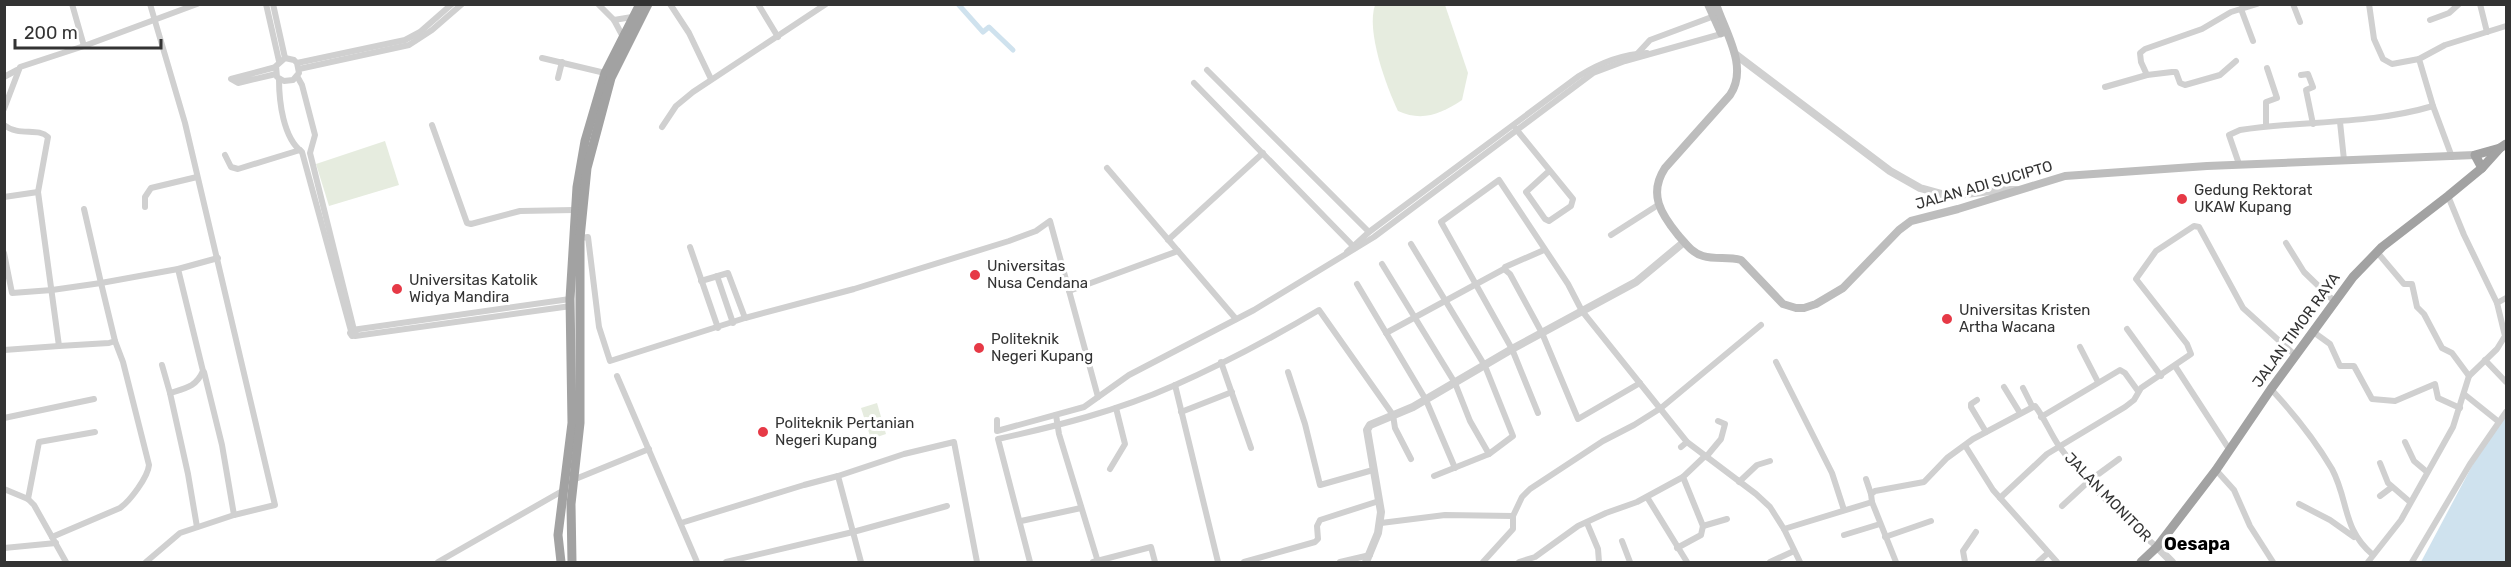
<svg xmlns="http://www.w3.org/2000/svg" width="2511" height="567" viewBox="0 0 2511 567" font-family="Rubik,sans-serif">
	<rect width="100%" height="100%" fill="#fff"/>
	<g fill="#e6ecdf">
		<path d="M1375,5H1445L1468,73L1462,100C1441,114 1422,122 1398,111C1386,86 1366,31 1375,5Z"/>
		<path d="M385,141L399,185L329,206L316,164Z"/>
		<path d="M877,403L886,434L871,439L861,408Z"/>
	</g>
	<path fill="#cfe2ee" d="M2506,415V562H2421L2473,464Z"/>
	<g fill="none" stroke-linecap="round" stroke-linejoin="round">
		<path stroke="#cfe2ee" stroke-width="5" d="M958,4L983,32L989,27L1013,50"/>
		<g stroke="#d0d0d0" stroke-width="6">
			<path d="M72,4L84,46"/>
			<path d="M266,4L279,61"/>
			<path d="M273,4L285,58"/>
			<path d="M598,4L614,20L622,35"/>
			<path d="M670,4L689,33L711,79"/>
			<path d="M758,4L778,37"/>
			<path d="M2293,4L2300,22"/>
			<path d="M2369,4L2374,39L2383,59L2392,64L2419,59"/>
			<path d="M2480,4L2487,32"/>
			<path d="M2241,9L2253,41"/>
			<path d="M614,20L632,17"/>
			<path d="M2430,20L2449,13L2459,4"/>
			<path d="M1638,53L1650,40L1717,15"/>
			<path d="M542,58L605,73"/>
			<path d="M297,63L299,73L293,80L284,81L277,77L276,66L285,58L294,60L297,63L405,40L420,32L452,4"/>
			<path d="M276,67L231,79L238,83L276,74"/>
			<path d="M299,69L409,45L432,30L462,4"/>
			<path d="M1207,70L1369,232"/>
			<path d="M2147,75L2141,62L2140,53L2145,49L2202,29L2231,12L2257,4"/>
			<path d="M2301,75L2308,74L2313,87L2306,90L2313,124"/>
			<path d="M297,76L302,85L315,135L310,153L354,330"/>
			<path d="M4,77L17,70"/>
			<path d="M558,78L562,62"/>
			<path d="M279,79C279,101 283,138 302,152L351,331"/>
			<path d="M1194,83L1355,248"/>
			<path d="M2105,87L2147,75L2172,72H2176L2180,83L2185,85L2220,75L2236,61"/>
			<path d="M4,109L20,67L84,46L197,4"/>
			<path d="M2340,122L2344,160"/>
			<path d="M4,125C19,137 38,127 48,137L38,192L59,346L4,350"/>
			<path d="M432,125L467,223L471,224L520,211L574,210"/>
			<path d="M2266,126V102L2277,98L2267,68"/>
			<path d="M662,127L676,106L693,92L826,4"/>
			<path d="M1516,129L1573,199L1571,206L1549,221L1545,219L1526,192L1549,171"/>
			<path d="M225,155L231,167L238,169L300,150"/>
			<path d="M2452,157L2433,106L2419,59L2445,45L2506,26"/>
			<path d="M2239,164L2229,135L2240,130C2304,120 2369,125 2433,106"/>
			<path d="M1107,168L1236,319"/>
			<path d="M4,197L38,192"/>
			<path d="M145,207V197L151,188L197,177"/>
			<path d="M1611,235L1658,205"/>
			<path d="M580,238L588,237L599,327L610,361L745,318L854,289L1009,241L1036,231L1050,221L1098,397"/>
			<path d="M1168,240L1263,153"/>
			<path d="M2286,243L2304,272L2334,301"/>
			<path d="M1411,244L1485,366L1513,436L1489,454L1434,476"/>
			<path d="M690,247L718,328"/>
			<path d="M1347,252L1369,232L1579,76C1600,63 1623,54 1647,53"/>
			<path d="M2377,252L2404,284H2412L2417,307L2424,314L2442,348L2452,353L2469,376"/>
			<path d="M4,253L12,293L52,290L101,283L84,209"/>
			<path d="M1382,264L1455,383L1470,421L1489,454"/>
			<path d="M178,269L203,371C196,387 186,388 170,393L188,474L197,527"/>
			<path d="M1504,269L1505,267L1544,250"/>
			<path d="M717,276L733,323"/>
			<path d="M701,281L728,273L745,318"/>
			<path d="M1357,284L1426,400L1455,468"/>
			<path d="M1069,291L1178,251"/>
			<path d="M2497,303L2506,298"/>
			<path d="M2127,329L2161,376"/>
			<path d="M355,330L356,334L352,336L350,333L352,330L570,299"/>
			<path d="M2312,331L2330,344L2340,366H2354L2372,399L2395,401L2435,384L2438,398L2460,408"/>
			<path d="M1386,333L1504,269L1510,274L1542,333L1578,419L1640,383"/>
			<path d="M355,336L571,306"/>
			<path d="M59,346L109,343L115,341L101,283L178,269L218,258"/>
			<path d="M2080,347L2098,382"/>
			<path d="M2485,360L2506,382"/>
			<path d="M1221,362L1251,448"/>
			<path d="M1776,362L1832,473L1844,510"/>
			<path d="M162,365L170,393"/>
			<path d="M2175,366L2229,449"/>
			<path d="M204,372L222,445L234,515"/>
			<path d="M1288,372L1305,424L1320,485L1373,470"/>
			<path d="M617,376L697,562"/>
			<path d="M1175,385L1218,562"/>
			<path d="M2004,387L2020,413"/>
			<path d="M2023,388L2032,406"/>
			<path d="M2271,389C2294,414 2315,440 2332,469C2349,501 2342,529 2373,555"/>
			<path d="M2464,394L2499,422"/>
			<path d="M1977,400L1971,404V407L1986,432"/>
			<path d="M1181,412L1232,392"/>
			<path d="M1538,413L1512,349L1441,222L1499,180L1568,284L1582,311L1687,442"/>
			<path d="M1056,415L1059,434L1098,562"/>
			<path d="M2041,417L2120,370L2125,373L2138,391"/>
			<path d="M4,418L94,399"/>
			<path d="M997,420V431L1084,407L1129,375L1254,310L1374,237L1593,73L1625,61L1725,33"/>
			<path d="M2405,442L2414,461L2427,472"/>
			<path d="M1681,447L1687,442L1756,494L1770,507L1784,529L1800,562"/>
			<path d="M1966,447L1993,490L2057,562"/>
			<path d="M1705,456L1683,477L1703,526L1727,519"/>
			<path d="M1706,457L1721,439L1725,424L1718,421"/>
			<path d="M2380,463L2388,483L2410,502"/>
			<path d="M1110,469L1125,444L1116,408"/>
			<path d="M2216,470L2234,490L2250,526L2273,562"/>
			<path d="M838,476L861,562"/>
			<path d="M1866,479L1871,494"/>
			<path d="M573,480L649,449"/>
			<path d="M1739,482L1757,465L1770,461"/>
			<path d="M4,489L28,499L34,505L66,562"/>
			<path d="M2380,496L2392,487"/>
			<path d="M1647,497L1687,562"/>
			<path d="M2000,498L2047,454L2125,407L2134,400L2141,388L2191,354L2187,344L2136,279L2156,251L2194,226L2199,227L2243,308L2295,355"/>
			<path d="M28,499L39,442L95,432"/>
			<path d="M1872,502L1871,494L1875,491L1924,482L1947,458L1973,439L2035,406C2044,417 2050,433 2059,446C2082,478 2125,521 2157,547"/>
			<path d="M2299,504L2330,520L2354,537"/>
			<path d="M2062,506L2089,481L2119,459"/>
			<path d="M1513,516L1522,497L1530,489L1603,441L1634,425L1661,408L1761,325"/>
			<path d="M1021,521L1081,508"/>
			<path d="M681,523L804,485L838,476L904,454L954,442L977,562"/>
			<path d="M1381,523L1445,515L1513,516V529L1483,562"/>
			<path d="M1587,523L1598,549L1599,562"/>
			<path d="M1784,529L1872,502L1896,562"/>
			<path d="M1844,535L1880,524"/>
			<path d="M52,537L120,508C130,501 148,477 149,465L123,362L115,341"/>
			<path d="M1885,537L1931,521"/>
			<path d="M1622,541L1630,562"/>
			<path d="M4,548L56,543"/>
			<path d="M1677,548L1701,535L1703,526"/>
			<path d="M146,562L180,533L234,515L275,505L185,123L150,4"/>
			<path d="M438,562L564,490"/>
			<path d="M726,562L853,532L947,506"/>
			<path d="M1030,562L998,439C1057,426 1117,411 1173,386C1223,364 1272,338 1319,310L1393,415L1395,428L1411,459"/>
			<path d="M1093,562L1151,547L1155,562"/>
			<path d="M1244,562L1315,542L1318,539L1317,526L1320,520L1379,501"/>
			<path d="M1340,562L1370,555"/>
			<path d="M1519,562L1535,557L1578,526L1606,513L1637,502L1683,477"/>
			<path d="M1770,562L1794,551"/>
			<path d="M1965,562L1963,551L1976,532"/>
			<path d="M2038,562L2048,553"/>
			<path d="M2368,562L2401,520L2453,427L2469,376L2497,349L2505,336L2497,303L2464,235L2448,196"/>
			<path d="M2412,562L2470,464L2506,412"/>
		</g>
		<g stroke="#d0d0d0" stroke-width="8">
			<path d="M1735,54L1890,171L1920,188L1949,196L1999,190H2016"/>
			<path d="M2157,547L2172,562"/>
			<path d="M1366,562L1378,533L1381,512L1367,430L1370,425L1413,407L1512,349L1636,282L1684,242"/>
		</g>
		<g stroke="#bdbdbd" stroke-width="8">
			<path d="M1708,4L1721,33"/>
			<path d="M1716,4C1725,32 1749,67 1730,95L1665,168C1648,194 1661,214 1678,235C1686,244 1692,253 1703,256C1716,260 1728,256 1741,260L1783,304L1796,308H1804L1816,304L1843,288L1899,230L1911,221L1958,209L2065,176L2207,166L2475,155"/>
		</g>
		<g stroke="#a2a2a2" stroke-width="9">
			<path d="M2482,168L2475,155L2500,148"/>
			<path d="M561,562L558,535L572,423L570,299L577,187L585,141L605,73L640,4"/>
			<path d="M572,562L571,504L580,423V238L587,168L611,78L648,4"/>
			<path d="M2141,562L2157,547L2216,470L2271,389L2353,277L2382,247L2448,196L2482,168L2500,148L2506,144"/>
		</g>
	</g>
	<g fill="#e63946" stroke="#fff" stroke-width="2">
		<circle cx="2182" cy="199" r="6"/>
		<circle cx="975" cy="275" r="6"/>
		<circle cx="397" cy="289" r="6"/>
		<circle cx="1947" cy="319" r="6"/>
		<circle cx="979" cy="348" r="6"/>
		<circle cx="763" cy="432" r="6"/>
	</g>
	<g text-anchor="middle" stroke-width="6" stroke-linejoin="round" paint-order="stroke">
		<g font-size="15" fill="#333" stroke="#fff">
			<text transform="translate(1984 185) rotate(-16)" y="5">JALAN ADI SUCIPTO</text>
			<text transform="translate(2296 330) rotate(-54)" y="5">JALAN TIMOR RAYA</text>
			<text transform="translate(2108 497) rotate(46)" y="5">JALAN MONITOR</text>
		</g>
		<g font-size="15" fill="#333" stroke="#fff" text-anchor="start">
			<text x="2194" y="195">Gedung Rektorat<tspan x="2194" dy="17">UKAW Kupang</tspan></text>
			<text x="987" y="271">Universitas<tspan x="987" dy="17">Nusa Cendana</tspan></text>
			<text x="409" y="285">Universitas Katolik<tspan x="409" dy="17">Widya Mandira</tspan></text>
			<text x="1959" y="315">Universitas Kristen<tspan x="1959" dy="17">Artha Wacana</tspan></text>
			<text x="991" y="344">Politeknik<tspan x="991" dy="17">Negeri Kupang</tspan></text>
			<text x="775" y="428">Politeknik Pertanian<tspan x="775" dy="17">Negeri Kupang</tspan></text>
		</g>
		<g font-size="18" font-weight="bold" fill="#000" stroke="#fff">
			<text x="2197" y="550">Oesapa</text>
		</g>
	</g>
	<rect width="2511" height="567" fill="none" stroke="#333333" stroke-width="12"/>
	<path d="M15 39v9h146v-9" fill="none" stroke="#333333" stroke-width="3"/>
	<text x="24" y="39" font-size="18" fill="#333333" stroke="#ffffff" stroke-width="4.5" paint-order="stroke">200 m</text>
</svg>
